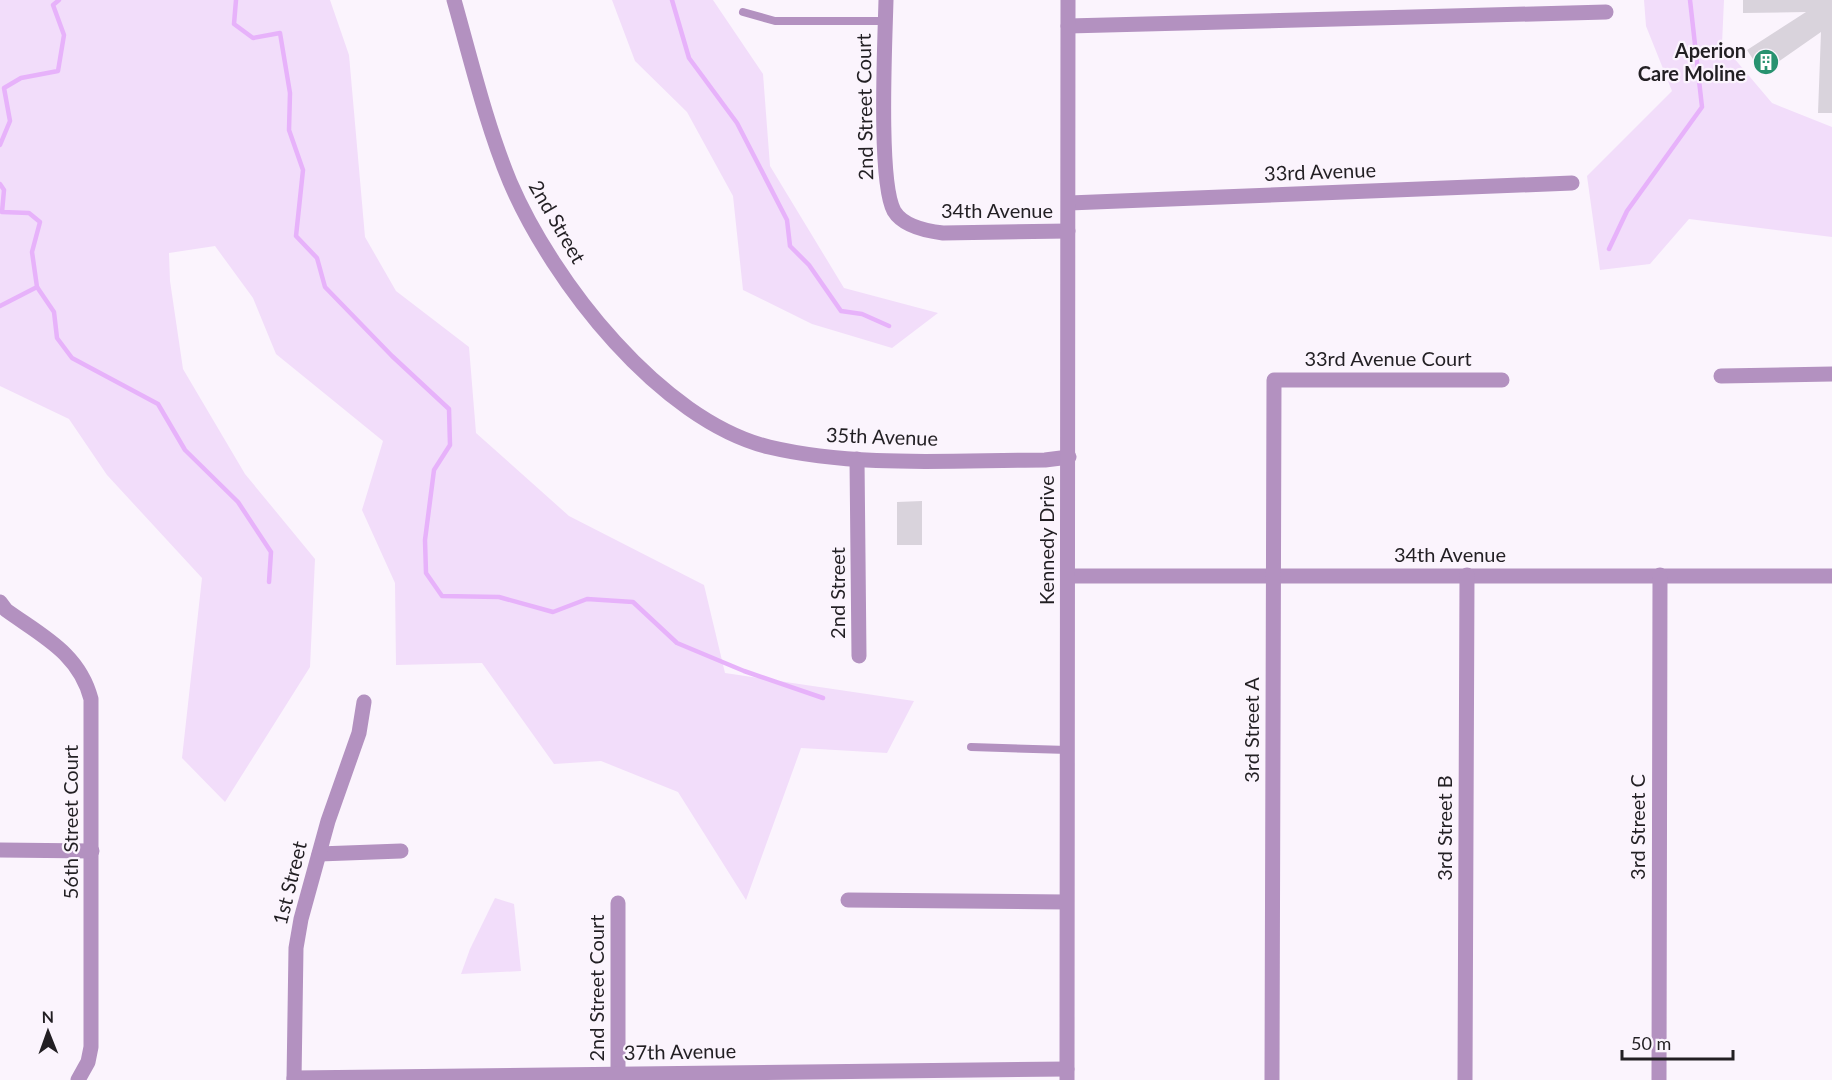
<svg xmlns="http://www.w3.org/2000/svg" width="1832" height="1080" viewBox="0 0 1832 1080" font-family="Lato,sans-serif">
	<rect width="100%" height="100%" fill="#fbf4fd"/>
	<g fill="#f2ddfa">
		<path d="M0,0H330L349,55L365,237L396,291L469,347L476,433L569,516L704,585L725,673L914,701L887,753L801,748L746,900L678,792L601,761L554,764L482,663L396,665L395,583L362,510L383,441L276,354L253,298L215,246L169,253L170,281L183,369L245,474L315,559L310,667L225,802L182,758L202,578L107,475L69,419L0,386Z"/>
		<path d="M612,0H713L763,74L770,166L844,288L938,313L892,348L812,324L743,290L733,196L687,112L635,61Z"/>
		<path d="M1644,0H1724L1722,44L1772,103L1832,127V237L1689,219L1650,264L1600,270L1587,176L1672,91L1646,26Z"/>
		<path d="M495,898L514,904L521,971L461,974L470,949Z"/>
	</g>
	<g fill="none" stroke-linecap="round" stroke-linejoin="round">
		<g stroke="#e7b2fa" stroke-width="4.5">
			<path d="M236,0L234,24L253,38L280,33L290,93L289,130L303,170L296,236L317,258L325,287L392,356L449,409L450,445L434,470L425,540L426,573L442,596L499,597L553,612L587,599L633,602L677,643L744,671L823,698"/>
			<path d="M672,0L689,58L737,123L787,220L790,246L809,265L841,311L862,314L889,326"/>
			<path d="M0,145L10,121L4,88L21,78L58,71L64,35L53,5L59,0"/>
			<path d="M0,184L4,190L2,212L29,213L40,222L32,252L37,287L0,306"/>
			<path d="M1609,249L1627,211L1702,107L1690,0"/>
			<path d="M37,287L54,312L57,338L72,358L158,404L185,450L238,502L271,552L269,582"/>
		</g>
	</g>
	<g fill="#d9d3dc">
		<path d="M1743,0H1832V113H1818L1821,32L1762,73L1747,50L1806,12L1743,13Z"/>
		<path d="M922,501V545H897V502Z"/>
	</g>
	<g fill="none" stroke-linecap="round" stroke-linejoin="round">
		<g stroke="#b391c0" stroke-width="8">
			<path d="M743,12L775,21H885"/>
			<path d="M971,747L1068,750"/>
		</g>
		<g stroke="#b391c0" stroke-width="15">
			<path d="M454,0C471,60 486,124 510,182C553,282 660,420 769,447C858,468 954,460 1045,460L1069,457"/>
			<path d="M886,0C885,41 878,182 894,211C903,226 926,231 943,233L1068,231"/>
			<path d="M1068,26L1606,12"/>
			<path d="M1069,203L1572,183"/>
			<path d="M1721,376L1832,374"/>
			<path d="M857,459L859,656"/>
			<path d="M1068,576H1832"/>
			<path d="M0,602L6,610C42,636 79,653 91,699V1047L88,1062L78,1080"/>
			<path d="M0,850L92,851"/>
			<path d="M319,854L401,851"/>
			<path d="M848,900L1066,902"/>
			<path d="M618,903V1074"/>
			<path d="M294,1078L1067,1069"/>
			<path d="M294,1080L296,948L301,919L328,821L359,733L364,702"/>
			<path d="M1272,1080L1274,380H1502"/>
			<path d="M1465,1080L1467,575"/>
			<path d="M1659,1080L1660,575"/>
		</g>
		<path stroke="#b391c0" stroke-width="15" d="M1067,1080L1068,0"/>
	</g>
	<defs>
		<g id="building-disc" transform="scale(1.35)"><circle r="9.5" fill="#289270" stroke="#fbf4fd"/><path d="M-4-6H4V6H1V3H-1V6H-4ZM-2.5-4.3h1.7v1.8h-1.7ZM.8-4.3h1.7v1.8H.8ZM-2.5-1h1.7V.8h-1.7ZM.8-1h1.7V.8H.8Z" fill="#fff"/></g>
	</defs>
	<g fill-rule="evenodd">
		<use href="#building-disc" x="1766" y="62"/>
	</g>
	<g text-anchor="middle" stroke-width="4.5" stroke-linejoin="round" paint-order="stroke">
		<g font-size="20" font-weight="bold" fill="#221f23" stroke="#fbf4fd" text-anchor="end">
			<text x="1746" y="58">Aperion<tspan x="1746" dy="23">Care Moline</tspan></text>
		</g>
		<g font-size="20" fill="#221f23" stroke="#fbf4fd">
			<text transform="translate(865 107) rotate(-91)" y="7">2nd Street Court</text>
			<text transform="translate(1320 172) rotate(-2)" y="7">33rd Avenue</text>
			<text x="997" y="218">34th Avenue</text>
			<text transform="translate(557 222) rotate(60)" y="7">2nd Street</text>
			<text x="1388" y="366">33rd Avenue Court</text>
			<text transform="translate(882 437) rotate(2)" y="7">35th Avenue</text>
			<text transform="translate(1047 540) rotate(-90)" y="7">Kennedy Drive</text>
			<text x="1450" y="562">34th Avenue</text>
			<text transform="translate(838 593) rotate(-90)" y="7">2nd Street</text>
			<text transform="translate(1252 730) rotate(-90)" y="7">3rd Street A</text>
			<text transform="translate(71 822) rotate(-90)" y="7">56th Street Court</text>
			<text transform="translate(1638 827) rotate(-90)" y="7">3rd Street C</text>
			<text transform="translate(1445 828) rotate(-90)" y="7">3rd Street B</text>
			<text transform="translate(290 883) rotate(-76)" y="7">1st Street</text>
			<text transform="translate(597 988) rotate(-90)" y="7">2nd Street Court</text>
			<text transform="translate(680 1052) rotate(-1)" y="7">37th Avenue</text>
		</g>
	</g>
	<g transform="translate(48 1032) rotate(359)" stroke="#fbf4fd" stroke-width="4.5" paint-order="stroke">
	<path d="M0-4.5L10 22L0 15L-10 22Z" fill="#221f23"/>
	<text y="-9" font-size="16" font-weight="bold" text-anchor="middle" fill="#221f23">N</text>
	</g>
	<path d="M1622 1050v9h111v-9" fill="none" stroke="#221f23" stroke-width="3"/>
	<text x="1631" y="1050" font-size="18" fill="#221f23" stroke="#fbf4fd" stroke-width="4.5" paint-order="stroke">50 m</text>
</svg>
